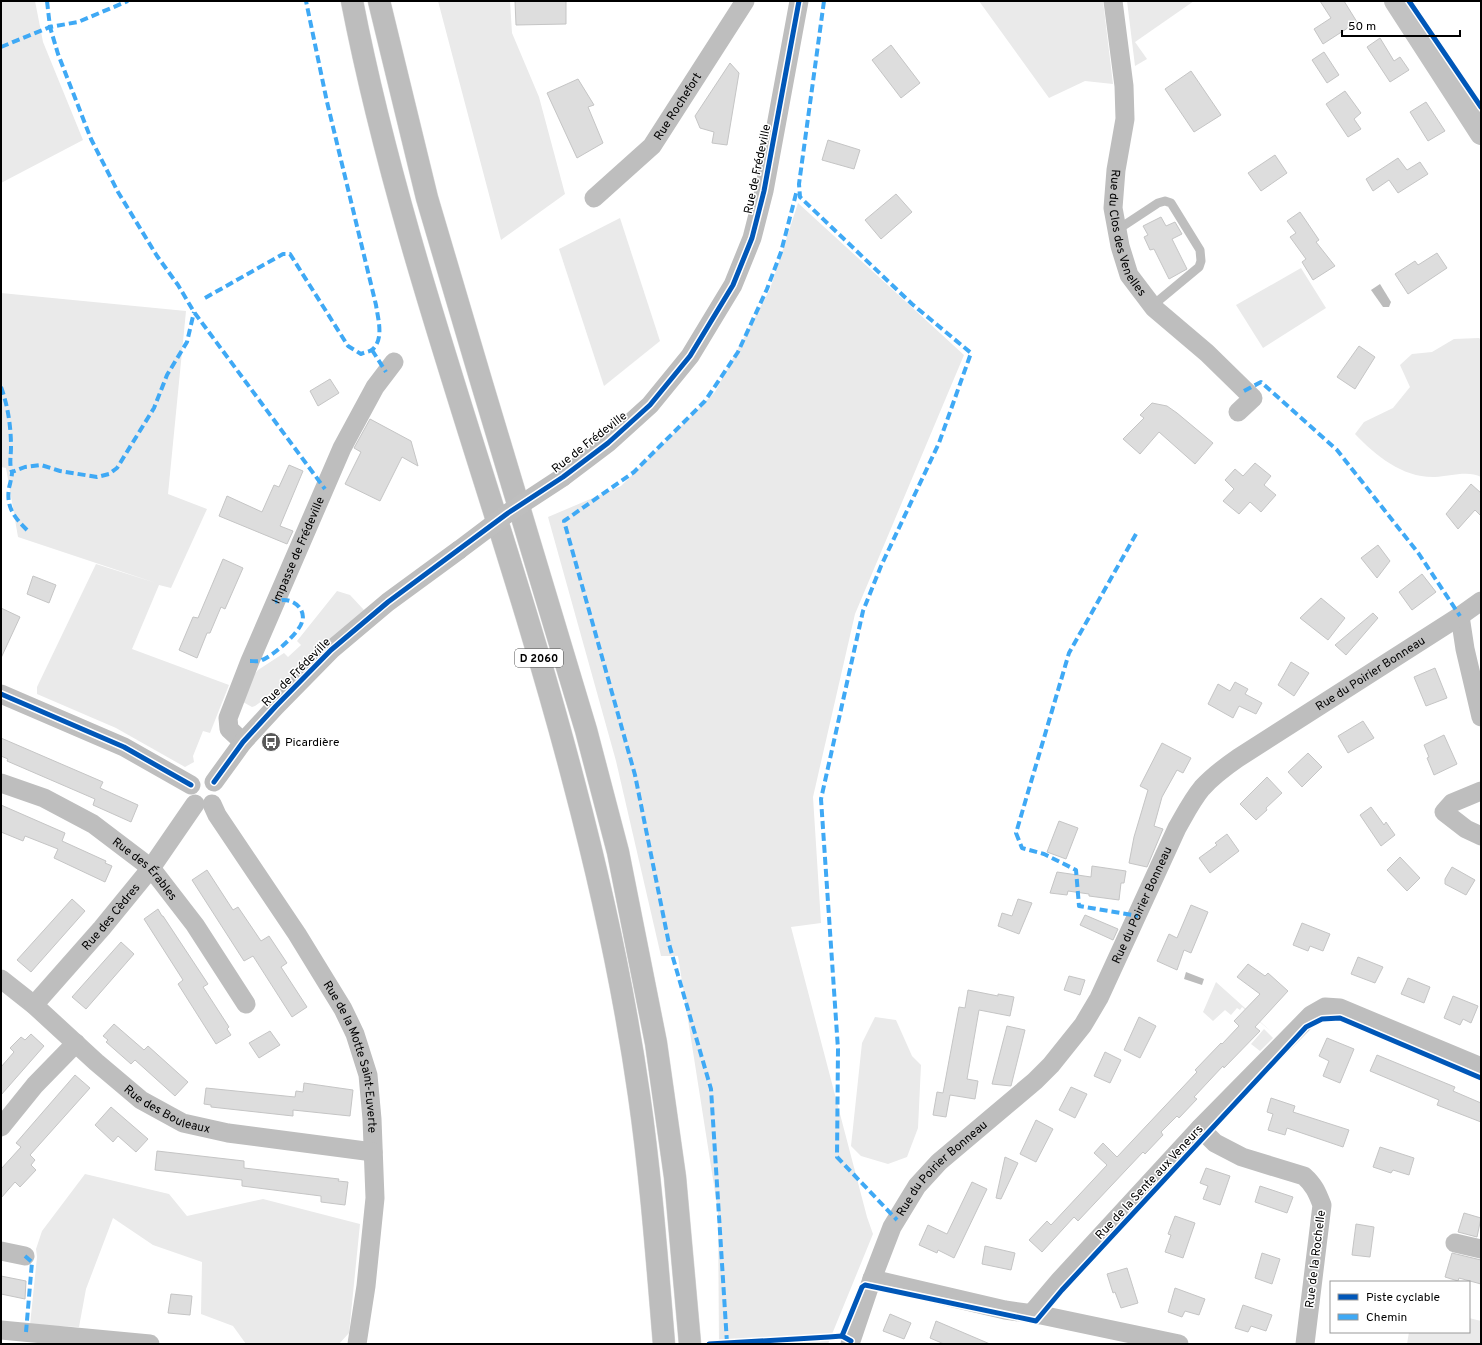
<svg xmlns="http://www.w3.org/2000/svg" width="1482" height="1345" viewBox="0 0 1482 1345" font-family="Overpass,sans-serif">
	<rect width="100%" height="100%" fill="#fff"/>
	<g fill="#eaeaea">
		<path d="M1,1H35L43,42L83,140L1,183Z"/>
		<path d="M438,1H510L512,33L539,97L565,194L501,240Z"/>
		<path d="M979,1H1103L1113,84L1085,81L1049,98Z"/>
		<path d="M1127,1H1194L1135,42L1147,59L1135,66Z"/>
		<path d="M798,203L964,355L855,614L813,797L821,923L791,927L867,1217L873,1234L828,1344H719L718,1211L678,956H661L616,761L548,517L621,486L715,392L770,289Z"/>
		<path d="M620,218L660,341L604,386L559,249Z"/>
		<path d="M1301,268L1326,308L1263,348L1236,305Z"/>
		<path d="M1,293L186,311L168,494L207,509L171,588L159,585L132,649L229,685L210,733L203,731L193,756L194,762L185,767L116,728L37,694V687L96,564L156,583L18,537L6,468L1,467Z"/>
		<path d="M1479,338L1481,340V477C1469,470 1449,476 1435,477C1403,478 1376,456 1355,434L1364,422L1393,408L1410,387L1400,365L1412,354L1432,352L1454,339Z"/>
		<path d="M337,591L350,595L364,610L287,683L255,706L252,707L243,702L249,681L258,670L284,653L288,657L301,645L297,641Z"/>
		<path d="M1216,982L1274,1034L1242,1007L1240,1010L1237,1008L1231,1015L1225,1010L1213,1021L1203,1012Z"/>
		<path d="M875,1017L896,1020L912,1056L921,1065L918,1128L907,1157L888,1164L861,1156L851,1146L862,1043Z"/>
		<path d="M1264,1029L1273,1038L1260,1051L1251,1044Z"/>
		<path d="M85,1174L169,1194L187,1216L263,1199L360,1224L349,1333L339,1344H246L233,1326L201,1314L202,1262L153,1245L113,1218L86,1289L79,1327L30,1325L37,1257L36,1249L42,1231Z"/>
		<path d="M1469,1318L1481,1321V1344H1407L1409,1332H1469Z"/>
	</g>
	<g fill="#bcbcbc">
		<path d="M1380,284L1391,302L1389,307H1383L1371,290Z"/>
		<path d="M1186,972L1204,979L1202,985L1184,979Z"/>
	</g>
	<g fill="#ddd" stroke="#c5c5c5">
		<path d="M515,1H566V24L516,25Z"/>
		<path d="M1320,1H1344L1357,22L1323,44L1314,29L1331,18Z"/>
		<path d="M1380,38L1394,61L1400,57L1409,70L1390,82L1367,47Z"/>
		<path d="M891,45L920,83L901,98L872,60Z"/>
		<path d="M1324,52L1339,75L1327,83L1312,60Z"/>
		<path d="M730,63L739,73L727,145L712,143L714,132L700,128L695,116Z"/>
		<path d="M1191,71L1221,115L1194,132L1165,89Z"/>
		<path d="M578,79L594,105L588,107L603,143L577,158L547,93Z"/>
		<path d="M1345,91L1361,113L1354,119L1361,129L1348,137L1326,104Z"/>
		<path d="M1426,102L1445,131L1428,141L1410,112Z"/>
		<path d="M828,140L860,150L854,169L822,160Z"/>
		<path d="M1275,155L1287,173L1261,191L1248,173Z"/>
		<path d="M1398,158L1407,170L1420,162L1428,174L1398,193L1389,180L1373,191L1366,179Z"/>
		<path d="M896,194L912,212L881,239L865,220Z"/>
		<path d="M1300,212L1319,240L1316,242L1335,266L1313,280L1302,262L1306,259L1290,237L1296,233L1287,221Z"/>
		<path d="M1161,217L1166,226L1175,222L1182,234L1172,239L1187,269L1169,279L1154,249L1150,250L1144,237L1148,235L1143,226Z"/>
		<path d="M1437,253L1447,268L1408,294L1395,274L1415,261L1418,265Z"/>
		<path d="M1359,346L1375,357L1355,389L1337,377Z"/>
		<path d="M330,379L339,393L318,406L310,391Z"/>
		<path d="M1152,403L1167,406L1177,413L1213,443L1195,464L1159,432L1140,454L1123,439L1144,418L1140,415Z"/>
		<path d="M370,419L411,441L418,466L402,457L380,501L345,484L361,452L354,448Z"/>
		<path d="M1255,463L1271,476L1264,485L1276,495L1261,512L1250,502L1239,514L1223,501L1234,489L1225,480L1235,469L1243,476Z"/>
		<path d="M289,465L303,471L280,526L293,531L287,544L219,516L227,496L262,512L274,485L279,487Z"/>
		<path d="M1471,484L1481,493V516L1475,510L1458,529L1446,514Z"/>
		<path d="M1378,545L1390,561L1377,578L1361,558Z"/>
		<path d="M223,559L243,568L225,609L221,607L210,633H207L197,658L179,650L193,617L198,618Z"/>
		<path d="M1422,574L1436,592L1412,610L1399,592Z"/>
		<path d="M33,576L56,585L49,603L27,594Z"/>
		<path d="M1321,598L1345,618L1328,640L1300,618Z"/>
		<path d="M1,608L20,617L1,658Z"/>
		<path d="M1373,613L1378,618L1346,655L1335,645Z"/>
		<path d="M1291,662L1309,673L1294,696L1278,685Z"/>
		<path d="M1435,668L1447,698L1426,706L1414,677Z"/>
		<path d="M1235,682L1248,689L1245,694L1262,703L1256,714L1239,706L1233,718L1208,704L1218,684L1230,691Z"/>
		<path d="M1363,721L1374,738L1348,753L1338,736Z"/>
		<path d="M1444,735L1457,764L1434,775L1427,758L1429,757L1424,745Z"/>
		<path d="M1,738L103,782L100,788L138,805L131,822L93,805L95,799L7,761L8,759L1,756Z"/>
		<path d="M1162,743L1191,758L1183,773L1177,770L1162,797L1154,826L1163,829L1147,867L1129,863L1134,837L1148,790L1140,786Z"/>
		<path d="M1308,753L1322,767L1302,787L1288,772Z"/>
		<path d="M1267,777L1282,793L1266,808L1267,810L1256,820L1240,804Z"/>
		<path d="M1,805L65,833L62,841L106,861L105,863L112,866L105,882L54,858L58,849L25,836L23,841L1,832Z"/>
		<path d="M1371,807L1384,825L1386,822L1395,835L1381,846L1360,815Z"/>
		<path d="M1059,821L1078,828L1066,859L1047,852Z"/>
		<path d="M1227,834L1239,851L1210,873L1199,858L1217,845L1215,843Z"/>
		<path d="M1400,857L1420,878L1407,891L1387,870Z"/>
		<path d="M1092,866L1126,871L1124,883H1121L1119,900L1089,896V894L1068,891L1067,895L1050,893L1057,872L1091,877Z"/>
		<path d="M1452,867L1475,880L1466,895L1445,884V879Z"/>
		<path d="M207,870L233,910L238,907L261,941L269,936L287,963L281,967L307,1007L292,1017L253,956L244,961L192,880Z"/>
		<path d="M72,899L85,911L31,972L17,960Z"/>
		<path d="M1018,899L1032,903L1019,934L998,926L1002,913L1012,916Z"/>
		<path d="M1191,905L1208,912L1191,953L1184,950L1177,970L1157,961L1169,934L1177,938Z"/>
		<path d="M158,909L162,916H163L208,984L203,987L229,1027L227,1029L231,1035L216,1044L178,984L183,980L144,919Z"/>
		<path d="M1085,915L1118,929L1113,940L1080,925Z"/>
		<path d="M1302,923L1330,934L1323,951L1310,946L1308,951L1293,945Z"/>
		<path d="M121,942L134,954L86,1009L72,997Z"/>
		<path d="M1358,957L1383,967L1375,983L1351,974Z"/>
		<path d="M1248,964L1265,976L1268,973L1288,991L1255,1027L1260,1031L1224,1068L1223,1066L1194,1097L1197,1099L1179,1118L1177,1116L1161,1132L1163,1135L1145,1154L1143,1152L1078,1221L1074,1217L1042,1252L1029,1240L1047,1221L1051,1225L1107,1165L1094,1153L1103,1143L1117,1157L1197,1072L1195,1070L1221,1043L1222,1044L1239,1026L1234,1021L1260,994L1237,977Z"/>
		<path d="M1069,976L1085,980L1080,995L1064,990Z"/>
		<path d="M1408,978L1430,987L1424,1003L1401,994Z"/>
		<path d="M968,990L998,996V994L1014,997L1010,1016L979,1010L967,1079L978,1081L975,1099L950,1095L946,1117L933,1115L937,1092L943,1093L959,1007L965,1008Z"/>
		<path d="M1453,996L1478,1006L1471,1023L1463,1019L1460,1025L1444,1018Z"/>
		<path d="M1139,1017L1156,1026L1140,1058L1124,1050Z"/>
		<path d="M114,1024L144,1050L148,1046L188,1082L175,1096L135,1060L131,1064L106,1042L108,1040L103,1036Z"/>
		<path d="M1007,1026L1025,1030L1011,1086L992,1084Z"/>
		<path d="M270,1031L280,1045L259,1058L249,1043Z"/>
		<path d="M31,1034L44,1046L1,1095V1067L14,1052L10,1048L21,1037L25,1040Z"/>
		<path d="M1327,1038L1354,1049L1340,1083L1323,1076L1329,1061L1319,1056Z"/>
		<path d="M1105,1052L1121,1060L1110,1083L1094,1076Z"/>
		<path d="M1377,1055L1455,1087L1453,1091L1481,1103V1122L1437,1105L1439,1100L1370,1071Z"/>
		<path d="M75,1075L90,1088L30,1155L35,1160L31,1165L36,1170L20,1187L15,1182L1,1198V1169L21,1147L16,1143Z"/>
		<path d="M304,1083L353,1090L350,1116L293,1110V1116L211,1107V1105L204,1104L206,1088L295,1097L296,1091L303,1092Z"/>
		<path d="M1071,1087L1087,1094L1075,1118L1059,1110Z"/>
		<path d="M1271,1098L1295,1106L1293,1112L1349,1130L1343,1147L1287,1128L1285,1135L1268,1130L1273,1114L1267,1112Z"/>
		<path d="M111,1107L148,1139L136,1152L118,1136L113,1142L95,1125Z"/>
		<path d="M1036,1120L1053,1129L1036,1162L1020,1154Z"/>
		<path d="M1380,1147L1414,1158L1409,1175L1393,1170L1391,1173L1373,1167Z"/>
		<path d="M157,1151L244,1161V1168L339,1179L338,1181L348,1182L345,1205L321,1202V1196L242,1186V1180L155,1170Z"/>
		<path d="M1005,1157L1018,1163L1001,1199L996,1198Z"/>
		<path d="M1206,1168L1230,1176L1220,1205L1203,1199L1208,1186L1200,1183Z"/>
		<path d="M972,1182L987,1189L954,1258L938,1250L937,1253L919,1245L928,1225L947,1234Z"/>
		<path d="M1260,1186L1293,1197L1287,1213L1255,1202Z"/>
		<path d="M1464,1213L1481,1218L1477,1237L1458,1232Z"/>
		<path d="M1175,1216L1195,1223L1183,1258L1165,1252L1171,1235L1168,1234Z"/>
		<path d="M1356,1224L1374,1227L1370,1257L1352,1255Z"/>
		<path d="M985,1246L1015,1253L1011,1270L982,1264Z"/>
		<path d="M1262,1253L1280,1259L1272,1284L1255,1278Z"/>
		<path d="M1452,1253L1481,1260V1284L1459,1278L1458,1281L1445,1277Z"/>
		<path d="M1127,1268L1138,1303L1121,1308L1115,1292L1113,1293L1107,1274Z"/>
		<path d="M1,1276L26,1281L25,1299L1,1294Z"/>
		<path d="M1175,1288L1205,1299L1199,1315L1185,1311L1182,1317L1168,1312Z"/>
		<path d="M171,1294L192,1296L190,1315L168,1313Z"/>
		<path d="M1243,1305L1272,1315L1266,1331L1251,1326L1248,1332L1235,1328Z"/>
		<path d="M890,1314L911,1323L904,1339L883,1331Z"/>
		<path d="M936,1321L990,1344H944L930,1338Z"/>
	</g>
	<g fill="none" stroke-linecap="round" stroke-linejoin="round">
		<g stroke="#dbdbdb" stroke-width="23">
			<g id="highway">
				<path d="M352,1C404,267 506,521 574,783C601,885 624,990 639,1095C651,1178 657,1261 664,1344"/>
				<path d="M379,1L427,198L482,384L586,730L618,852L656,1043L675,1177L690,1344"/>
			</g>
		</g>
		<path stroke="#bebebe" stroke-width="9" d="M1117,230L1158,203L1165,201L1171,203L1200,250L1201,261L1199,267L1152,306"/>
		<g stroke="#bebebe" stroke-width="19">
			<path id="s1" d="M1113,1L1124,86L1125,119L1116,170L1113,208L1120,246L1129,275L1154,308L1207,353L1253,398L1238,412"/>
			<path id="s2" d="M594,198L652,146L745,1"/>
			<path d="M563,477L608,443L650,405L690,356L733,285L752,238L764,191L799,1"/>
			<path d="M1460,616L1465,649L1481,717"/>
			<path d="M1,694L124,747L191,785"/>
			<path id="s3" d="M243,742L229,729L228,718L250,661L342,448L375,387L394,362"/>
			<path d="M214,782L243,742L276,706L331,650L388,602L459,550"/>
			<path id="s4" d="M1,783L44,798L93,824L151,868L195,925L246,1004"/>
			<path d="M1481,791L1452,803L1444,812L1466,829L1481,836"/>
			<path id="s5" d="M212,804L217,815L297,934L343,1009L355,1034L368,1075L372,1119L375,1198L366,1286L357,1344"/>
			<path id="s6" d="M1,979L34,1005L96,1062L141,1100L183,1123L228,1133L373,1152"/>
			<path id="s7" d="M34,1005L102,928L151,868L195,804"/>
			<path d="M1,1127L35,1085L76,1043"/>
			<path d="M1200,1128L1215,1143L1242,1157L1304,1176C1314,1185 1317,1192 1322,1205L1305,1344"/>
			<path d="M1455,1243L1481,1249"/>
			<path d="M1,1251L25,1256"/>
			<path d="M872,1279L1005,1310L1041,1315L1179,1344"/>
			<path d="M1032,1313L1060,1280L1200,1128L1311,1015L1325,1007L1340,1008L1481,1067"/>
			<path d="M1,1330L150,1344"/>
			<path id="s8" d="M850,1344L872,1279L892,1227L906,1204L917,1186L939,1162L1035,1081L1051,1065L1083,1025L1099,998L1177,828C1185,814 1192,800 1202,788C1212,777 1225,767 1238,758L1460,616L1481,601"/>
		</g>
		<path stroke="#c2c2c2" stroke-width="22" d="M1395,1L1481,134"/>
		<use href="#highway" stroke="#bdbdbd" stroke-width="22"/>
		<path stroke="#bebebe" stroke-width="19" d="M459,550L508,513L563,477"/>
		<g stroke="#3fa9f5" stroke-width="4" stroke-dasharray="8 4" stroke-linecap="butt">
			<path d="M47,1L50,27L58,54L91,139L118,192L157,256L178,285L194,312L325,489"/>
			<path d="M824,1L799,184L800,197L912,304L971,353L939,443L881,566L863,611L821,799L838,1049L837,1157L897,1220"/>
			<path d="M1,47L50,27L78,22L128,1"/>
			<path d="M205,298L283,254H290L348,346L361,354C365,352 370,352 373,349C384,338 378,319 376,305L327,102L306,1"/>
			<path d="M372,350L386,372"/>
			<path d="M1,387C8,406 11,427 11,447C11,456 9,464 12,472"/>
			<path d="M1244,391L1261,382L1337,450L1419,554L1460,616"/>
			<path d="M27,530C14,517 6,507 9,488C10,483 12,478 12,472L25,467L41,465L60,471L97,477L109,474L117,468L154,408L167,375L187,342L194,312"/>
			<path d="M1136,534L1069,653L1016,833L1022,848L1044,854L1076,870L1079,906L1138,916"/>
			<path d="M250,661C254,661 259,662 262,660C273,656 299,633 302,622C306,611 296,600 284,600C282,600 278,601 275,602"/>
			<path d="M25,1256L32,1262L26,1332"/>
			<path d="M727,1343L711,1089L669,944L635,775L564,521L634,472L705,401L738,352L767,289L781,252L797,190"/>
		</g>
		<g stroke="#fff" stroke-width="8">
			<g id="cycleway">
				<path d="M1409,1L1481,107"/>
				<path d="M1,694L124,747L191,785"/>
				<path d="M214,782L243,742L276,706L331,650L388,602L508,513L563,477L608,443L650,405L690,356L733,285L752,238L764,191L799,1"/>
				<path d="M842,1336L862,1287L865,1285L1036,1321L1062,1290L1306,1027L1322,1019L1340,1018L1481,1078"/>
				<path d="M709,1344L829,1337L842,1336L851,1341"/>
			</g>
		</g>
		<use href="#cycleway" stroke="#0057b8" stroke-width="5"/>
	</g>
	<defs>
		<g id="bus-disc" transform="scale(1)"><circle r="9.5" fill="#595959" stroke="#fff"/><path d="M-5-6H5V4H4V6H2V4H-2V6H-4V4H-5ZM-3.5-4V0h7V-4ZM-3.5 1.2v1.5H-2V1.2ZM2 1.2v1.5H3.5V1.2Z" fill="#fff"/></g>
	</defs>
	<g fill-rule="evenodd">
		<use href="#bus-disc" x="271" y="742"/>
	</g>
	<g text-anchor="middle" stroke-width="3" stroke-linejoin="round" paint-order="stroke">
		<rect fill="#fff" stroke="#4c4c4c" stroke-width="1" x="515" y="649" width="48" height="18" rx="3"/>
		<g font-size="11" font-weight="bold" fill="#000">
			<text x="539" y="662">D 2060</text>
		</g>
		<g font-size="12" fill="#000" stroke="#fff">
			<text dy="4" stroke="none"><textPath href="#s2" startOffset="125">Rue Rochefort</textPath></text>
			<text transform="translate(757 169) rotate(-78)" y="4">Rue de Frédeville</text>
			<text dy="4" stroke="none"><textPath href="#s1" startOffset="236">Rue du Clos des Venelles</textPath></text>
			<text transform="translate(589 442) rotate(-38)" y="4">Rue de Frédeville</text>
			<text dy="4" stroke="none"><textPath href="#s3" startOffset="212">Impasse de Frédeville</textPath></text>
			<text transform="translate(296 672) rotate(-45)" y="4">Rue de Frédeville</text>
			<text dy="4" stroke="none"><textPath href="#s8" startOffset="874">Rue du Poirier Bonneau</textPath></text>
			<text dy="4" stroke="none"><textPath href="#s4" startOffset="170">Rue des Érables</textPath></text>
			<text dy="4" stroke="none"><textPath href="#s8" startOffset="538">Rue du Poirier Bonneau</textPath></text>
			<text dy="4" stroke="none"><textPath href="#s7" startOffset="117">Rue des Cèdres</textPath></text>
			<text dy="4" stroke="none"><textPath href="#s5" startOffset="292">Rue de la Motte Saint-Euverte</textPath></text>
			<text dy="4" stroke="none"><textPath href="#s6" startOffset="213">Rue des Bouleaux</textPath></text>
			<text dy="4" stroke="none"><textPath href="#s8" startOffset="202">Rue du Poirier Bonneau</textPath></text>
			<text transform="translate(1149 1182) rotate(-47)" y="4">Rue de la Sente aux Veneurs</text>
			<text transform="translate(1315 1259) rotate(-83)" y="4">Rue de la Rochelle</text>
		</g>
		<g font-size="12" fill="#000" stroke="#fff" text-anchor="start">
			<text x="285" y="746">Picardière</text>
		</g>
	</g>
	<rect width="1482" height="1345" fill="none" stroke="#000000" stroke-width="4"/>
	<rect x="1330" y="1281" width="140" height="52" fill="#ffffff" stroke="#999999"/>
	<rect x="1338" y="1294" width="20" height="6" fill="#0057b8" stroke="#999999"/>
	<text x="1366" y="1301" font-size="12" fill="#000000">Piste cyclable</text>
	<rect x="1338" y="1314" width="20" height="6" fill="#3fa9f5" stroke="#999999"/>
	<text x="1366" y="1321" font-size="12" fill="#000000">Chemin</text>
	<path d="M1342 30v6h118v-6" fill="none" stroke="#000000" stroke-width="2"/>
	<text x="1348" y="30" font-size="12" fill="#000000" stroke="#ffffff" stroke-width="3" paint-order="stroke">50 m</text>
</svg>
